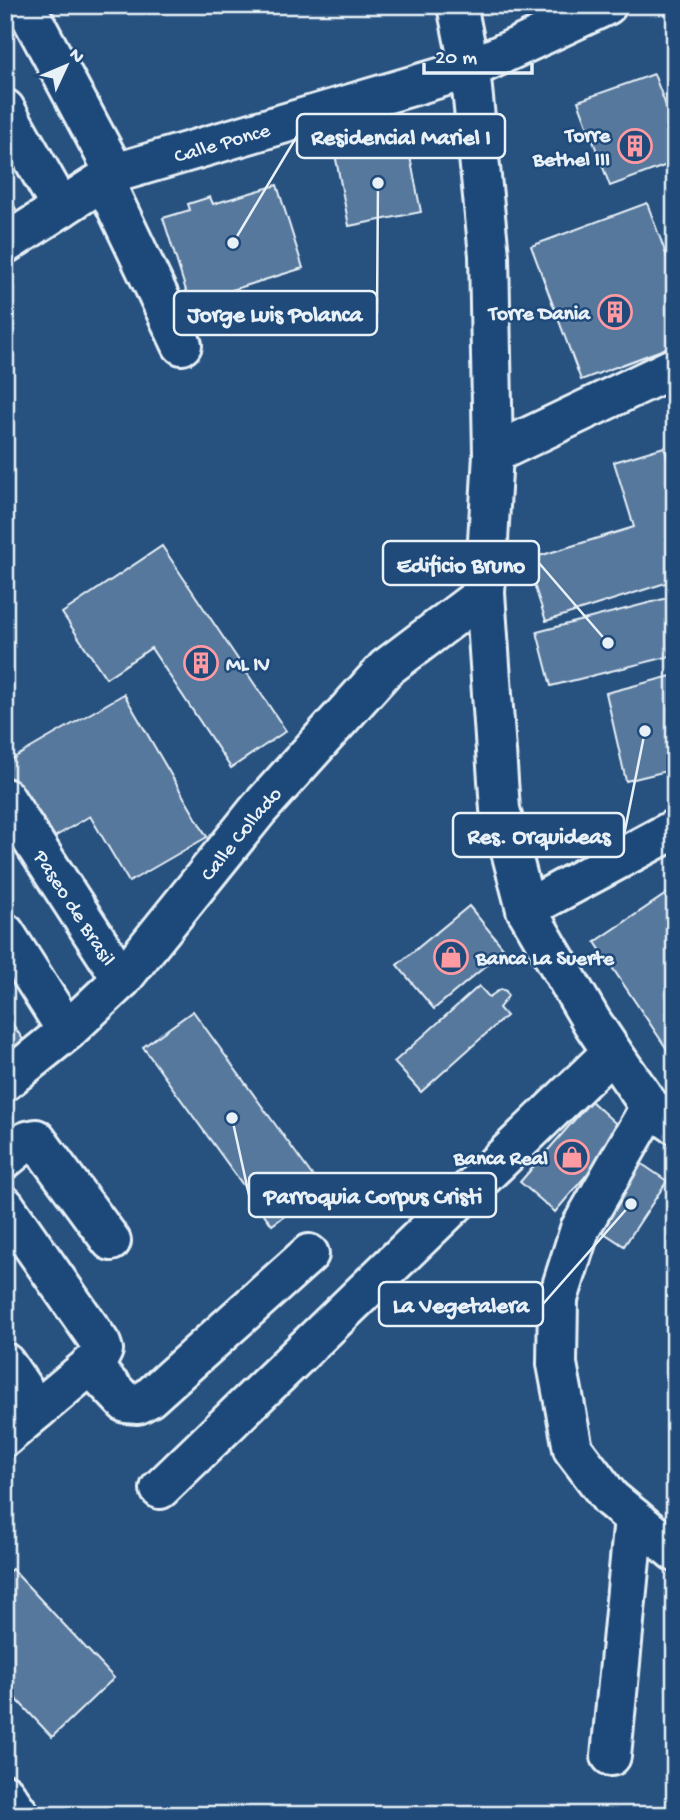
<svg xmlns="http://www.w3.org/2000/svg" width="680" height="1820" viewBox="0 0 680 1820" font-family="'Gochi Hand',sans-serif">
	<rect width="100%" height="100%" fill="#27517f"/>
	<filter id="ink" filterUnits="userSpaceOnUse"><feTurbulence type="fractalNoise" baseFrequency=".0143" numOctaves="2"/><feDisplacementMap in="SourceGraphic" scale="14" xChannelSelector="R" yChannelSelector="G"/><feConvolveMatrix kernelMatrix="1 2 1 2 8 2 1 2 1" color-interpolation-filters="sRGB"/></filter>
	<g filter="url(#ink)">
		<g fill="#57789d" stroke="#e8f1f8" stroke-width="2">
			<path d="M654,74L675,130V162L610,186L578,101Z"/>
			<path d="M407,141L421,212L349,226L335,154Z"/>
			<path d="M277,185L303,268L190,303L163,218L190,210L188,204L210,197L213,204Z"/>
			<path d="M5,191L16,209L5,216Z"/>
			<path d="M647,203L675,278V345L581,380L531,246Z"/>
			<path d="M664,447L675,481V580L546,621L526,560L634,527L614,462Z"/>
			<path d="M162,546L286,731L231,768L151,648L106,678L62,613Z"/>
			<path d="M675,596V655L551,686L537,632Z"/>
			<path d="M675,675V769L626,781L606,693Z"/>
			<path d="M124,694L207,837L129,882L90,816L46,842L5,772V763Z"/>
			<path d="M675,888V1061L595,942Z"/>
			<path d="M469,906L505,950L434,1009L397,965Z"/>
			<path d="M479,986L489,997L501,989L506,991L508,996L499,1008L506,1016L421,1092L394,1062Z"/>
			<path d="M193,1011L322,1189L272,1225L143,1047Z"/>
			<path d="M5,1013L28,1047L5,1062Z"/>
			<path d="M591,1101L624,1131L555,1212L520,1182Z"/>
			<path d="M639,1162L667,1181L624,1246L595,1227Z"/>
			<path d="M12,1569L114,1678L52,1737L5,1687V1575Z"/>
		</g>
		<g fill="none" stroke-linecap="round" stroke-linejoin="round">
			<g stroke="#e8f1f8" stroke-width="44">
				<g id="minor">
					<path d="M25,5L115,173"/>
					<path d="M5,109L61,208"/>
					<path d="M104,181L182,345"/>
					<path id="s1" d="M5,244L115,173L470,69L607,5"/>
					<path d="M493,454L675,367"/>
					<path id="s2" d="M5,798L122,979"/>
					<path d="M526,909L675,829"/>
					<path d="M5,933L67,1031"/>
					<path id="s3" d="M5,1081L67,1031L122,979L258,810L386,668L485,593"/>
					<path d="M650,1107L580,1229L558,1299L557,1364L573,1449L610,1498L675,1552"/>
					<path d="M5,1159L27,1141L36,1139L111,1241"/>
					<path d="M5,1206L101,1344L103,1350L99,1358L5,1437"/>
					<path d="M5,1363L37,1410"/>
					<path d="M90,1365L126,1403L138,1404L149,1398L309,1254"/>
					<path d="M160,1489L612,1052"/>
					<path d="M611,1756L634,1518"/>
					<path d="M5,1794L20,1815"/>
				</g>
			</g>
			<g stroke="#e8f1f8" stroke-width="44">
				<path id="major" d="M457,5L470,69L489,255L493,454L485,593L500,809L526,909L592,1022L612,1052L650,1107L675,1124"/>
			</g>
			<use href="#minor" stroke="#1f4a7a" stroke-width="38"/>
			<use href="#major" stroke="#1f4a7a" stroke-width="38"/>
		</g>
	</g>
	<defs>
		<g id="building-ring" transform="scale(1.75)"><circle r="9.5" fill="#1f4a7a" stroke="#ff9aa2" stroke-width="1.5"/><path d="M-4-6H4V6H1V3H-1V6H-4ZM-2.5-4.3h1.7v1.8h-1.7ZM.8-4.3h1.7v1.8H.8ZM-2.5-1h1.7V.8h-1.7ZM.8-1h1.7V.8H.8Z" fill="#ff9aa2"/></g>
		<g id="shop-ring" transform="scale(1.75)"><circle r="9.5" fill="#1f4a7a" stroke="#ff9aa2" stroke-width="1.5"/><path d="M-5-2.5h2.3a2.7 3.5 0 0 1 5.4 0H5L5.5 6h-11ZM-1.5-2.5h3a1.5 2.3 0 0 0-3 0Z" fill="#ff9aa2"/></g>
	</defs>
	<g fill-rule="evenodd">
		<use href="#building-ring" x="635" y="146"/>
		<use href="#building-ring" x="615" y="312"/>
		<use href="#building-ring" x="201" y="663"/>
		<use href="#shop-ring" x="451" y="957"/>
		<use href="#shop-ring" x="572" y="1157"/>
	</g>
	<g text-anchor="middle" stroke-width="5" stroke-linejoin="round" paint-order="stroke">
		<g font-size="21" font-weight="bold" fill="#e8f1f8" stroke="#1f4a7a" text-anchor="end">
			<text x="610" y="141">Torre<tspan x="610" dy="24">Bethel III</tspan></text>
			<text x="590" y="319">Torre Dania</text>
			<text x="226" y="670" text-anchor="start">ML IV</text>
			<text x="476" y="964" text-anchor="start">Banca La Suerte</text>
			<text x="548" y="1164">Banca Real</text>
		</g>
		<g font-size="21" fill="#e8f1f8" stroke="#1f4a7a">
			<text dy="7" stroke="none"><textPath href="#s1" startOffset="242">Calle Ponce</textPath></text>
			<text dy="7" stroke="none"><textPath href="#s3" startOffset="343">Calle Collado</textPath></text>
			<text dy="7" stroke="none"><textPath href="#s2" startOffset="130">Paseo de Brasil</textPath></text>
		</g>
	</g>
	<path fill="none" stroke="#e8f1f8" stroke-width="2.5" d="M233 243L297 136M378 183L377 313M608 643L539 563M645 731L624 835M232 1118L249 1195M631 1204L543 1304"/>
	<g fill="#e8f1f8" stroke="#1f4a7a" stroke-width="2.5">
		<circle cx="233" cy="243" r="7"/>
		<circle cx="378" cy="183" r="7"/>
		<circle cx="608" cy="643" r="7"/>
		<circle cx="645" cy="731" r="7"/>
		<circle cx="232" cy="1118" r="7"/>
		<circle cx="631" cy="1204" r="7"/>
	</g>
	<g fill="#1f4a7a" stroke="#e8f1f8" stroke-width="2.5">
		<rect x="297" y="114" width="208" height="44" rx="7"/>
		<rect x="174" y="291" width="203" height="44" rx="7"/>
		<rect x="383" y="541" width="156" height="44" rx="7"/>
		<rect x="453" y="813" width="171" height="44" rx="7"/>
		<rect x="249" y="1173" width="247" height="44" rx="7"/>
		<rect x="379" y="1282" width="164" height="44" rx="7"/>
	</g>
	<g font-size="23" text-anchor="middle" font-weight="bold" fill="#e8f1f8">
		<text x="401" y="144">Residencial Mariel I</text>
		<text x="275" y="321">Jorge Luis Polanca</text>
		<text x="461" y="572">Edificio Bruno</text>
		<text x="539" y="843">Res. Orquideas</text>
		<text x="373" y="1203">Parroquia Corpus Cristi</text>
		<text x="461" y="1312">La Vegetalera</text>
	</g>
	<rect width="680" height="1820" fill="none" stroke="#1f4a7a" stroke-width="28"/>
	<rect x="14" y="14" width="652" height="1792" fill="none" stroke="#e8f1f8" stroke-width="2.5" filter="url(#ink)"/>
	<g transform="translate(66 66) rotate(46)" stroke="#1f4a7a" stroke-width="5" paint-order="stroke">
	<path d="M0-5L12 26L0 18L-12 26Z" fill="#e8f1f8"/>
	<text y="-10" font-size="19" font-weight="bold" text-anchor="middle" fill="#e8f1f8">N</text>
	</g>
	<path d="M424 63v10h108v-10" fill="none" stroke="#e8f1f8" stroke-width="3.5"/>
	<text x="435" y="63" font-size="21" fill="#e8f1f8" stroke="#1f4a7a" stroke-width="5" paint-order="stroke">20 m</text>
</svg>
